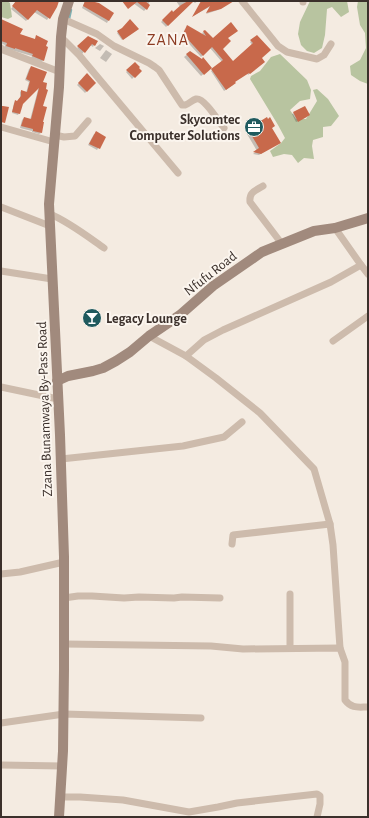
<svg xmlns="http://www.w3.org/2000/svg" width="369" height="818" viewBox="0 0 369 818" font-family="'Alegreya Sans',sans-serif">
	<rect width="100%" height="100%" fill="#f4ebe1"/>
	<g fill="#b8c4a0">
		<path d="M1,1H7L10,3L12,17L8,19L1,17Z"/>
		<path d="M310,1H347L349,12L341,17L332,7L327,9L325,35L322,48L314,53L307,51L301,45L298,34L300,22Z"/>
		<path d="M358,1H368V84L360,81L351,75L350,66L360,60L366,48L365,33L360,25L357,7Z"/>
		<path d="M280,54L307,80L311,90L310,99L300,101L290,110L296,119H306L317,101L313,90L317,89L328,99L339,116L331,126L323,127V137L313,140L312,146L314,159L304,158L298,163L292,155L284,154L273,157L270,151L281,143L285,138L278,125L250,79L251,76L260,71L271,57Z"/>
	</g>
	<g fill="#0003">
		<path d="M17,1H58L56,6L47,20L34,12L26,21L11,9Z"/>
		<path d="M85,1H93V2L113,13L108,21L107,23L82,8Z"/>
		<path d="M134,1H150L146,9L144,11L133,3Z"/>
		<path d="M176,1H198L195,3L192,1L183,11Z"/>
		<path d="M202,1H233L218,10L206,14L211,6L193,16Z"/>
		<path d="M172,11L176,17L166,27L161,22Z"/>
		<path d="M1,22L19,35L34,40L37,37L43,60L42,62L31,58L32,56L4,48L5,45L1,43Z"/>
		<path d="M185,29L204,36L202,33L205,31L213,40L227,38L222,49L233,62L252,45L250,42L257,36L261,58L264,62L248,75L247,73L234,82L233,85L224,91L211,71L222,62L210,48L201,57L182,36Z"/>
		<path d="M137,30L122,40L117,33L118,32Z"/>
		<path d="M88,37L94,45L93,47L90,45L82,54L77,48Z"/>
		<path d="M100,44L104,46L100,51L95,48Z"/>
		<path d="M106,50L112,54L106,62L100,58Z"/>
		<path d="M190,52L211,68L201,76L184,57Z"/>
		<path d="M135,63L137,68L140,71L132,79L126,72Z"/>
		<path d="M31,67L42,83L41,122L43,123L41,133L39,134L32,132V131L20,128L22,120L24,118L30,120L39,86L22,103L19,113L18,115L12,113L14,103L16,102H17L20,98V92L21,91L26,93L29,82L25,80L29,69Z"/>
		<path d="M87,75L95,83L85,93L77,85Z"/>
		<path d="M294,113L307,117L296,122L292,114Z"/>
		<path d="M267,120L274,126L271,129L277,144L259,155L253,154L257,151L247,134L249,133L248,130L250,128Z"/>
		<path d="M94,134L105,137L97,150L88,145Z"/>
	</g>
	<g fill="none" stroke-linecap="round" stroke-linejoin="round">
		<path stroke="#7fb0b2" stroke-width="2.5" d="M69,19L71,10"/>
	</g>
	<g fill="#c8694b">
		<path d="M16,1H59L57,7L50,19L37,10L28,20L12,6Z"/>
		<path d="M85,1H91L99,3L114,13L109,21L83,6Z"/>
		<path d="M122,1H145L150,5L147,10L137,2L128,9Z"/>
		<path d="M188,1H194L168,26L162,20L172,10L173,12L181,5Z"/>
		<path d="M201,1H234L221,9L206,13L210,6L192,17Z"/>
		<path d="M1,19L23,29L20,34L35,39L36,35L48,41L46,46L48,47L44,61L32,56L33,54L15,48V49L6,46L7,43L1,41Z"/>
		<path d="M130,19L139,29L123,40L117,31L122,28Z"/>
		<path d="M231,22L238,31L228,38L231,41L223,49L233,61L253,43L250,40L257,35L271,50L262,58L265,62L250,74L249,73L235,82L236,83L226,90L211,69L223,60L212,47L203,56L183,34L187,25L206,36L203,31L205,30L213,38Z"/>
		<path d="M88,36L98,41L95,46L92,44L85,53L77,46Z"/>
		<path d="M190,51L202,59L203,57L212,68L204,75L186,54Z"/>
		<path d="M135,62L140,67L139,68L142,71L135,78L126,70Z"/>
		<path d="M31,66L47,72L43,82L47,83L46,89L48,90L43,106L47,107L43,122H44L42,133L33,131V129L21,126L24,117L31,119L39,88L23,104L20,114L12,112L15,100L17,101L21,96V90L27,92L30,81L26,79Z"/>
		<path d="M87,73L96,83L87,92L78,83Z"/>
		<path d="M1,106H3L9,107L5,123L1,122Z"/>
		<path d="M305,106L310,115L298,122L293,112Z"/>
		<path d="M267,117L268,119L270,117L275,126L272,128L281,143L261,154L253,152L259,148L249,131L251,130L249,128Z"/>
		<path d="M96,131L106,137L100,149L89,144Z"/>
	</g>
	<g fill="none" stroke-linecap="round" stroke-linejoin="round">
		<g stroke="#cdbbac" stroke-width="7">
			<path d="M242,1L278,46L287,52L317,59L324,55L331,44"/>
			<path d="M303,1V2"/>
			<path d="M63,19L97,34L114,46L149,63L155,67L159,70L180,102L182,105H185C189,104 192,100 196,99C204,97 219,122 224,128"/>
			<path d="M61,37L79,55L178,173"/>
			<path d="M1,48L3,50L60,72"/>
			<path d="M1,127L54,142"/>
			<path d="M55,135L64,137L75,136L88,121"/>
			<path d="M263,186C255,191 249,192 250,202L282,244"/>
			<path d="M1,207L50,226"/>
			<path d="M50,214C69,222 87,236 104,248"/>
			<path d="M335,228L361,265L368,274"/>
			<path d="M1,271L52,279"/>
			<path d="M149,336L186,356L216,378L260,413L314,469L330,524L333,545L340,648"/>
			<path d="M333,341L368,316"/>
			<path d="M186,356L204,340L223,330L331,282L361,265"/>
			<path d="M1,387L58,399"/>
			<path d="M61,459L183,446L224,437L242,422"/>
			<path d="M232,544L233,535L330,524"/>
			<path d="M1,574L20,572L64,562"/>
			<path d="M64,598L78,596H92L124,598L139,597L174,598L182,597L220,598"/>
			<path d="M64,644L211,646L243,649L340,648L345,662V700C352,709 358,707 368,707"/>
			<path d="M290,648V594"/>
			<path d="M1,723L64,714L201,718"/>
			<path d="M1,765L62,766"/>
			<path d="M60,797H80L123,800L189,812L218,807L237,803L317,794L320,796V804L317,817"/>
		</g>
		<g stroke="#a18a7d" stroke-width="10">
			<path d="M57,381L68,376L93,371L103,368L116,361L130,352L149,336L180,315L213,286L262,252L314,231L335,228L368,218"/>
			<path d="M59,817L63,751L64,669V557L60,435L49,204L59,87L61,37L63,19L69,1"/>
		</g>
	</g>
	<defs>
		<g id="office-disc" transform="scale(1)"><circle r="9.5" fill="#1f5a5e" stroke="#fbf5ee"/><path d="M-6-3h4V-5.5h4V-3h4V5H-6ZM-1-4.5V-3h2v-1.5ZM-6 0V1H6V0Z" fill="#fff"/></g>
		<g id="bar-disc" transform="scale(1)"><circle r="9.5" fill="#1f5a5e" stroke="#fbf5ee"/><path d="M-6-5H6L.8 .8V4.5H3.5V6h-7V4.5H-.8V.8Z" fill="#fff"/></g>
	</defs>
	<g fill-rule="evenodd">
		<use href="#office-disc" x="254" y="127"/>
		<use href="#bar-disc" x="92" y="318"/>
	</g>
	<g text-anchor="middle" stroke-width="4" stroke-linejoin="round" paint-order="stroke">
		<g font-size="14" font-weight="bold" fill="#3b302b" stroke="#fbf5ee" text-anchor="end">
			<text x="240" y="124">Skycomtec<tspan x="240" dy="16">Computer Solutions</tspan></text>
			<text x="106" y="323" text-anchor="start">Legacy Lounge</text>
		</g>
		<g font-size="14" fill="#3b302b" stroke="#fbf5ee">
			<text transform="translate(210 273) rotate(-38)" y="5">Nfufu Road</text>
			<text transform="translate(44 409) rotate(-92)" y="5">Zzana Bunamwaya By-Pass Road</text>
		</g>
		<g font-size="16" letter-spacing="1" fill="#8c3b22" stroke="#fbf5ee">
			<text x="168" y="45">ZANA</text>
		</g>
	</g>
	<rect width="369" height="818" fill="none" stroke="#3b302b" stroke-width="4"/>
</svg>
